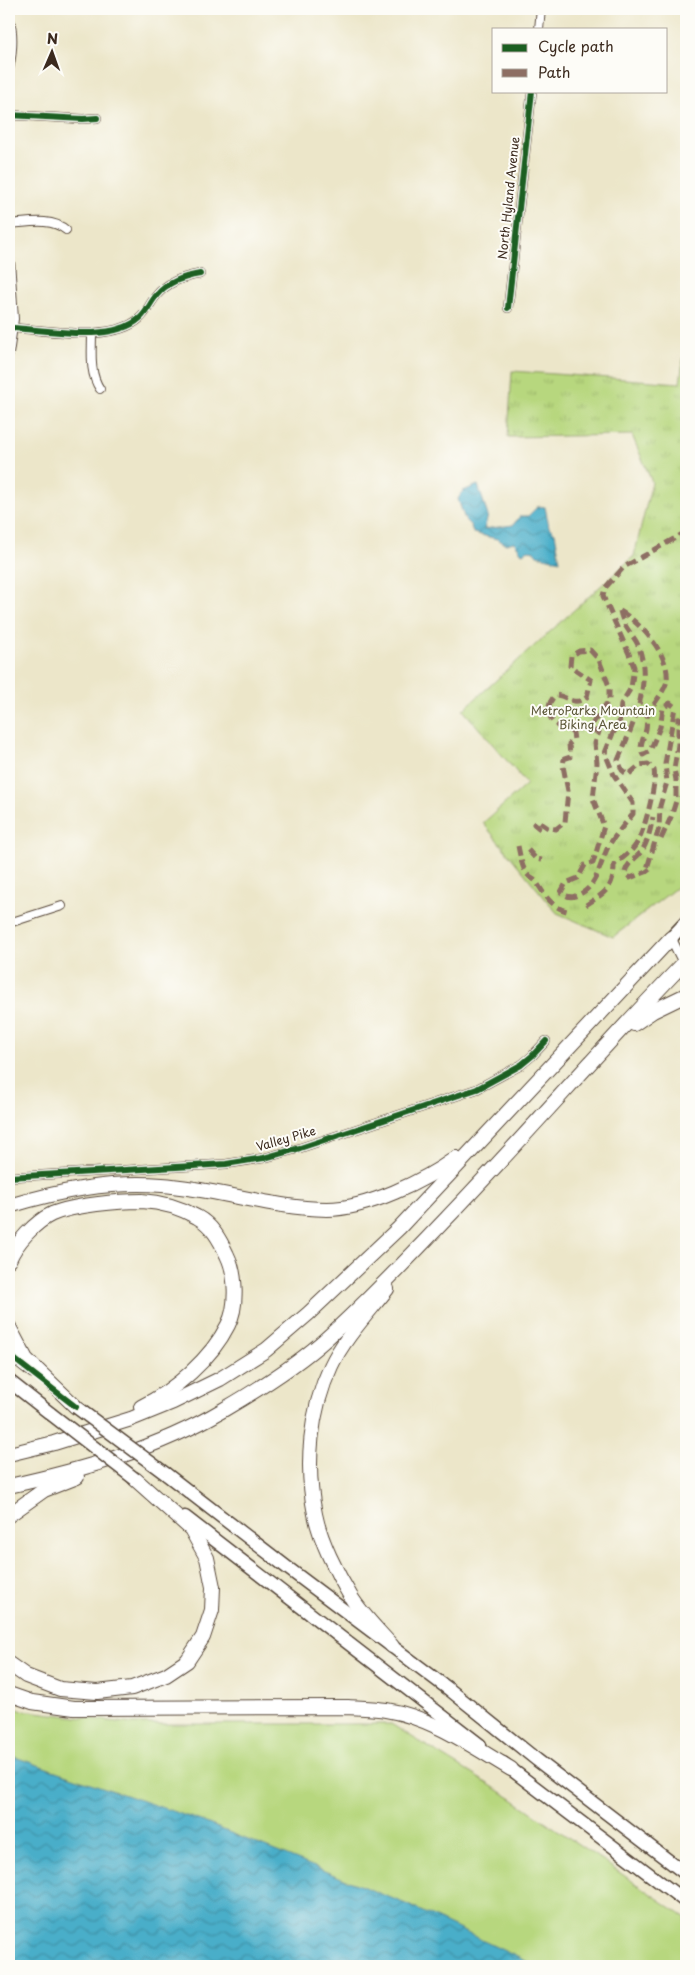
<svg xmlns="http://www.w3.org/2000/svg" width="695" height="1975" viewBox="0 0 695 1975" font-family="'Playpen Sans',sans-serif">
	<defs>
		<pattern id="park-tufts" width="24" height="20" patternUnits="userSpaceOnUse" patternTransform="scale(1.25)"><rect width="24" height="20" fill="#b7d77e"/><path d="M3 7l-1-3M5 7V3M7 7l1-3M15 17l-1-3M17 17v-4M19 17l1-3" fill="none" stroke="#9eb96c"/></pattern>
		<pattern id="water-waves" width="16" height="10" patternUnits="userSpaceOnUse" patternTransform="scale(1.25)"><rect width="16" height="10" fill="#49aec9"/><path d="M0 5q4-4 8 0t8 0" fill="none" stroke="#3e8ea3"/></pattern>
	</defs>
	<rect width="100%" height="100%" fill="#fdfcf7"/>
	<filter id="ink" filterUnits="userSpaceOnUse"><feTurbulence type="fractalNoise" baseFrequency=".02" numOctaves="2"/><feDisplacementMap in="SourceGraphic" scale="10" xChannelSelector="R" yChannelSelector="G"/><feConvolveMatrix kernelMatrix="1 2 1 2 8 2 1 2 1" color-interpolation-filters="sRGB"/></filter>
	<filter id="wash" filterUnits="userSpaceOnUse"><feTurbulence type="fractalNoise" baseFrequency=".0096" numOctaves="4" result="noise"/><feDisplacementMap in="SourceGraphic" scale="20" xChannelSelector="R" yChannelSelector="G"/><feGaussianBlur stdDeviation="1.12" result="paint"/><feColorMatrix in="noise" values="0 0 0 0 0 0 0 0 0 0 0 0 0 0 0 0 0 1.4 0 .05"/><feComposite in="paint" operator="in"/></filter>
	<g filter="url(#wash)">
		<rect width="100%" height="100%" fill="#ece6c9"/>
		<path fill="#b7d77e" stroke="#79804e" d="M9,1705L20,1710L134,1724H391L511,1798L686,1918V1966H9Z"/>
		<path fill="url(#park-tufts)" stroke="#79804e" d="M686,339V880L613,937L557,913L483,823L527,784L463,710L634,556L652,482L632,435L508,437L512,371L680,383Z"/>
		<g fill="url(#water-waves)" stroke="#426c74">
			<path d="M478,485L488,516L484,529L513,525L520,516H528L538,506L545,507L549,527L555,533L560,561L537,555L534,551L529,550L522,553L514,542L506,544L497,539L473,533L471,526L465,520L458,499L463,491Z"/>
			<path d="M9,1755L201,1821L406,1904L532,1964L530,1966H9Z"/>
		</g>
	</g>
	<g filter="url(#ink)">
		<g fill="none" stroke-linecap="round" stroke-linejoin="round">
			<g stroke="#564638" stroke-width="10">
				<g id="minor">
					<path d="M9,16C14,33 13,51 9,69"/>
					<path d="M539,29L541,9"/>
					<path d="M9,115L83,119L97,118"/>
					<path d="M9,224C27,223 51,217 66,230"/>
					<path d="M9,246L14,319L9,354"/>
					<path d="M508,308L532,91"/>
					<path d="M13,328C48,330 113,343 140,318C147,312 150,303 156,296C167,282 183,277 200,274"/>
					<path d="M92,333C92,352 89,373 100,389"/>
					<path d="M9,923L62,906"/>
					<path d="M9,1177L226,1164L264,1158L300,1148L477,1089L521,1065L532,1056L546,1041"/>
				</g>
			</g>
			<g stroke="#564638" stroke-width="11">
				<g id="tertiary">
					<path d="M671,938L685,966"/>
					<path d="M9,1355L32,1373"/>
				</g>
			</g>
			<g stroke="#564638" stroke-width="15">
				<g id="trunk">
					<path d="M671,938L686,922"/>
					<path d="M9,1381L51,1414"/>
					<path d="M166,1474L289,1569L450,1690L537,1760L686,1874"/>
					<path d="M185,1517L480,1745"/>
					<path d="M503,1763L686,1902"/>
				</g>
			</g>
			<g stroke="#564638" stroke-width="16">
				<g id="motorway">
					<path d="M634,1024L653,1011L686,995"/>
					<path d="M9,1206C59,1191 109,1181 162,1185C217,1189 271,1208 327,1209C367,1209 424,1181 456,1158"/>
					<path d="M9,1260C16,1243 35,1222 52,1214C74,1205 119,1201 142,1201C160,1202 181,1208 197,1217C212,1225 220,1240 227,1255C236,1273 238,1306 228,1325C211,1359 175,1390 141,1407"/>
					<path d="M387,1289C368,1313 344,1338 331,1366C310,1411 305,1465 315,1514C320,1540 337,1574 351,1597C362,1615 379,1631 392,1646"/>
					<path d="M9,1327L26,1359L76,1407"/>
					<path d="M9,1454L54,1443L131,1419L173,1402L220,1379L266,1350L309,1313L399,1228L671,938"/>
					<path d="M9,1486C82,1470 157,1449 223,1410C259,1389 296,1366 327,1338C368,1301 407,1260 445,1220C526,1136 602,1047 684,963"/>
					<path d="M9,1515L44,1490L77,1477"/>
					<path d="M9,1664L26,1676L60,1689L97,1692L132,1688L166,1675L187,1661L203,1637L212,1610L213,1587L207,1558L191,1529L135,1479"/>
					<path d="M9,1694L32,1702L74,1708L348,1707C361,1708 374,1708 386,1710C431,1717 472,1746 511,1769"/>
				</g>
			</g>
			<use href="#minor" stroke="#fff" stroke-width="8"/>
			<use href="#tertiary" stroke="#fff" stroke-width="9"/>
			<use href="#trunk" stroke="#fff" stroke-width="12"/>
			<use href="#motorway" stroke="#fff" stroke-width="14"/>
			<g stroke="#564638" stroke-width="15" stroke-linecap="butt">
				<g id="trunk-bridge">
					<path d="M76,1407L166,1474"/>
					<path d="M51,1414L135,1479"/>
				</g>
			</g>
			<use href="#trunk-bridge" stroke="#fff" stroke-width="12"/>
			<g stroke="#8d6e63" stroke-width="5" stroke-dasharray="10 5" stroke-linecap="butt">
				<path d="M620,611C640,622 674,659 666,684C662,695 653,704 648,714C646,718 647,724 646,729C644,738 638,746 643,755L650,751L660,727L663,708L670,703L675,707L665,764L667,782L660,806L659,828L646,872"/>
				<path d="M540,829L534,824L538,821L548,828L556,829L565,822L568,791L563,766L564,759L570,757L569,744L574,740L573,733C568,729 563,729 558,726C546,719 546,702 556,695C571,697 572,707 587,697L591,680L570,666L571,656L579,651L590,650L599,660L609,686V700L593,723L595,731L599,732L595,743L597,763L593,799L604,826L593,863L585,865L578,878L566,883L561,892C565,896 570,898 575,896C598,889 599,864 609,845C616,834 625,824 633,814V803L614,775L605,753L613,733L619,726L621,704L631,688L634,667L629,654L603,596L605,588L624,567L686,532"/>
				<path d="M661,839L671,817L676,801V780L674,769L678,745V719L686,718"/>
				<path d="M518,846C520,855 522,869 528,875C531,879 534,878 537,883C546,897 553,909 571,912"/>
				<path d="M528,850L536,859L542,860"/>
				<path d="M650,869L646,872L630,878L625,872C627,862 638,858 643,849C648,841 651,827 653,817"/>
				<path d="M586,905C604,893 614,889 614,865C621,859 630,853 635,846C644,834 657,783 654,770L648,764L640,765L628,775L622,770L618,760C633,725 653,683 638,645C635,638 629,632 625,625C623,621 621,616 620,611"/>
			</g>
			<g stroke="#fdfcf7" stroke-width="9">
				<g id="cycleway">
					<path d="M9,115L83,119L97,118"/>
					<path d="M508,308L532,91"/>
					<path d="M13,328C48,330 113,343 140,318C147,312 150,303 156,296C167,282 183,277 200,274"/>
					<path d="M9,1177L226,1164L264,1158L300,1148L477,1089L521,1065L532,1056L546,1041"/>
					<path d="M9,1355L76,1407"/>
				</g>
			</g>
			<use href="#cycleway" stroke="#1b5e20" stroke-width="6"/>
		</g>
	</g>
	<g text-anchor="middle" stroke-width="4" stroke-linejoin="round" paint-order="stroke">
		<g font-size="12" fill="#3b2a1e" stroke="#fdfcf7">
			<text transform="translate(509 198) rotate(-84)" y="4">North Hyland Avenue</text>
			<text transform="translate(286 1139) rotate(-16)" y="4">Valley Pike</text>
		</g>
		<g font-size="12" fill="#5a5536" stroke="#fdfcf7">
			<text x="593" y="715">MetroParks Mountain<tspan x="593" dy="14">Biking Area</tspan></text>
		</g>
	</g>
	<rect width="695" height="1975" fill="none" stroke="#fdfcf7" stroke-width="30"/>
	<rect x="492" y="28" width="175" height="65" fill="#fdfcf7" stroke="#afa8a0"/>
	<rect x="502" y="44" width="25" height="8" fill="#1b5e20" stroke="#afa8a0"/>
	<text x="538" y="52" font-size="15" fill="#3b2a1e">Cycle path</text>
	<rect x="502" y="69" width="25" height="8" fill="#8d6e63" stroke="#afa8a0"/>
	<text x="538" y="78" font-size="15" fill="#3b2a1e">Path</text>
	<g transform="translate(52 52) rotate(2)" stroke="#fdfcf7" stroke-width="4" paint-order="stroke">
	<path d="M0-4L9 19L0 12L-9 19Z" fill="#3b2a1e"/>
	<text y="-8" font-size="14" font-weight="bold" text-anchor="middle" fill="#3b2a1e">N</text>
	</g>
</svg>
